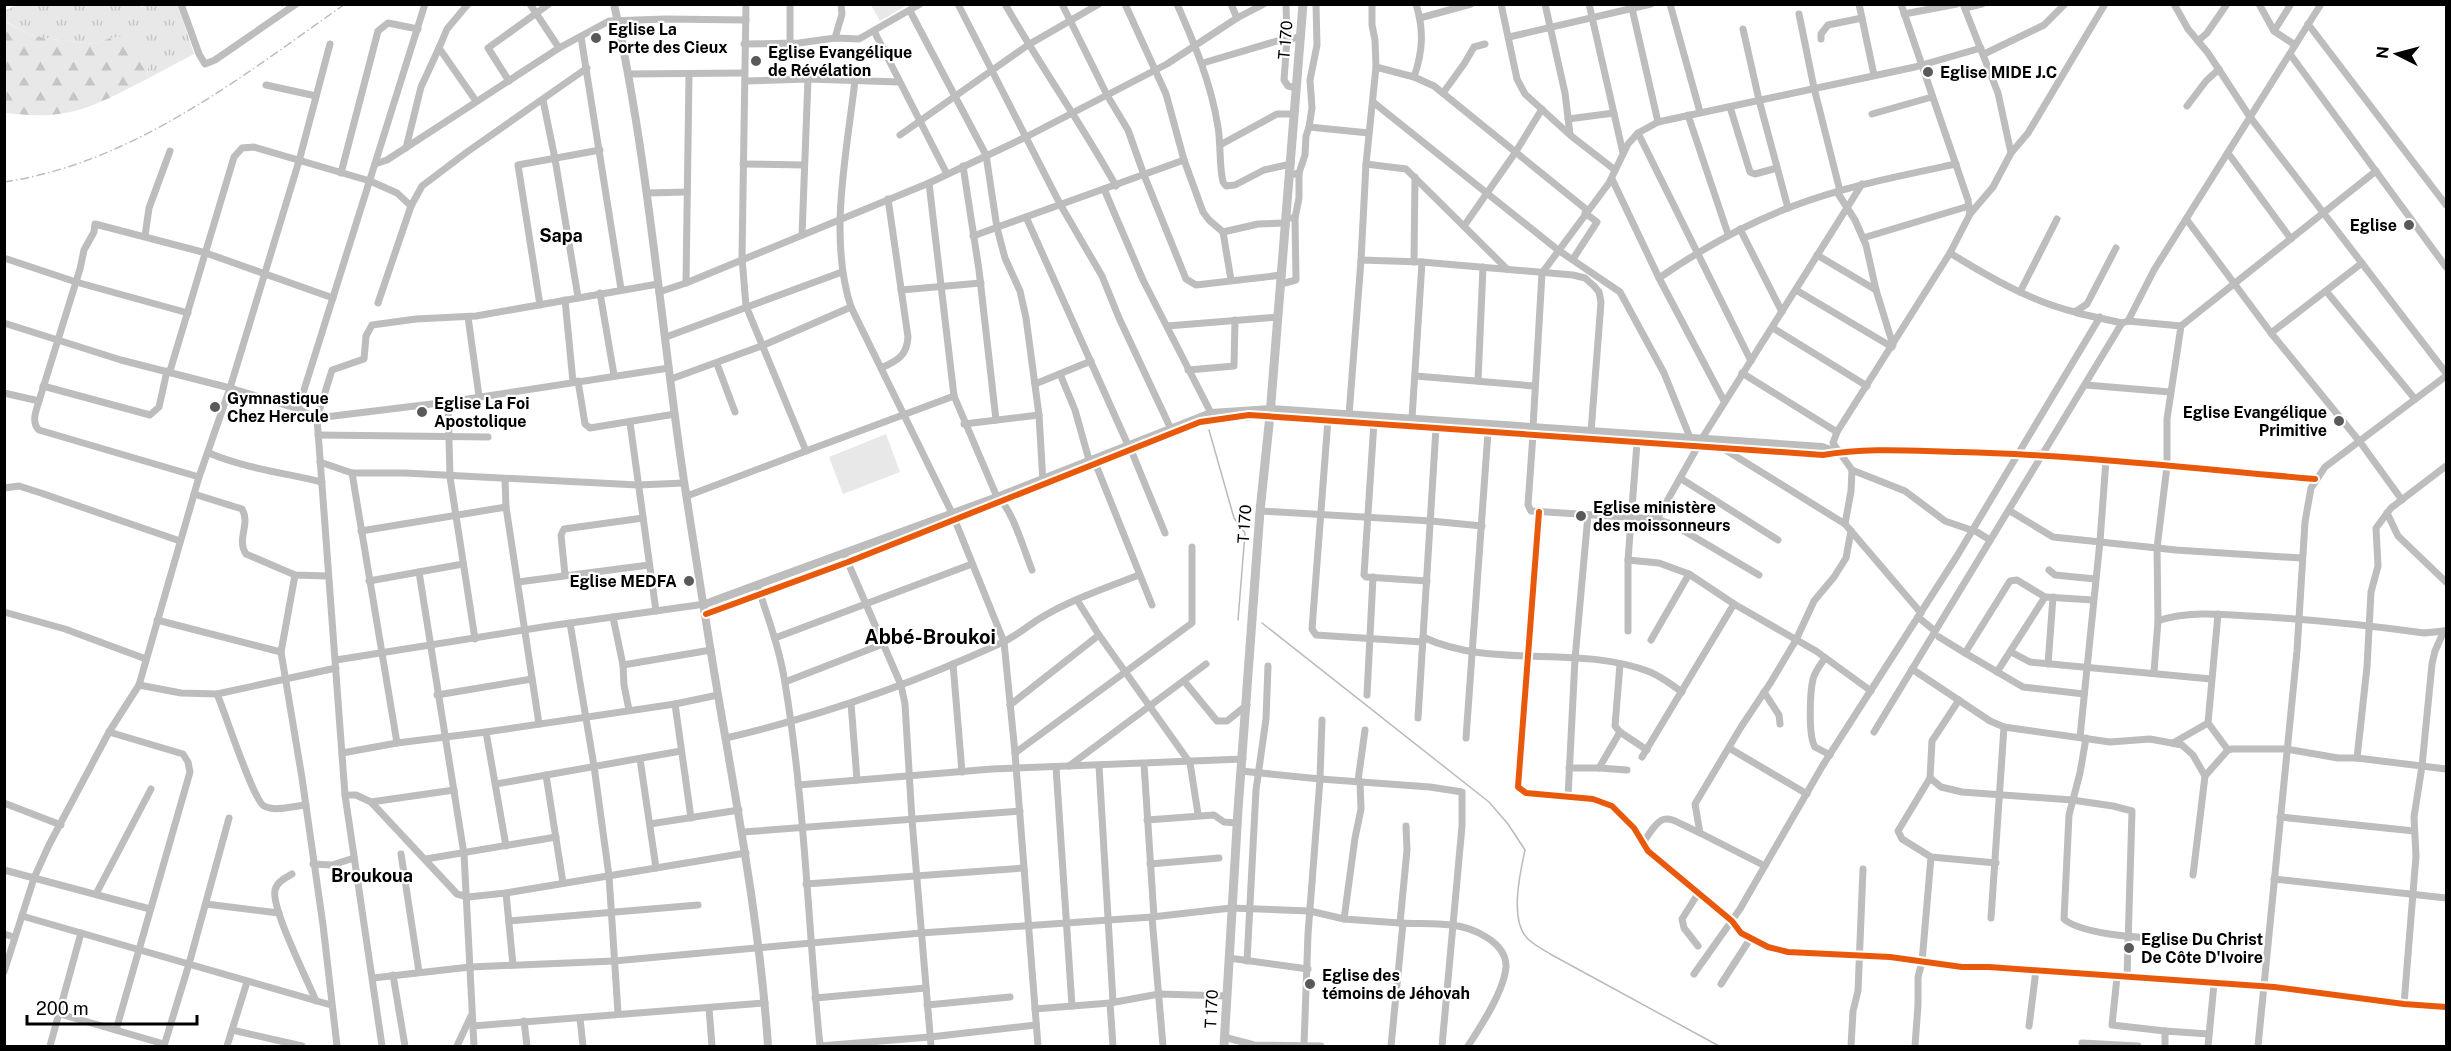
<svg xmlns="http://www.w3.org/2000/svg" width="2451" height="1051" viewBox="0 0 2451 1051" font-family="'Public Sans',sans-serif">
	<defs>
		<pattern id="grass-tufts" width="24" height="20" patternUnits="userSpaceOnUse" patternTransform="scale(1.5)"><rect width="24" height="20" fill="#e8e8e8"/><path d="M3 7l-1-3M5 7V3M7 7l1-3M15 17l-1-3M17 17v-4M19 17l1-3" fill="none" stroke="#c5c5c5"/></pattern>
		<pattern id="forest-firs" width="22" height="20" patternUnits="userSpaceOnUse" patternTransform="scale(1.5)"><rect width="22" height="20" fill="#e8e8e8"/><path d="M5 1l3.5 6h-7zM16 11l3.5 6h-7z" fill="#c5c5c5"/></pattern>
	</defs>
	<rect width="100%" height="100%" fill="#fff"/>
	<path fill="url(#grass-tufts)" d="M19,4H139L141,7L148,5H178L194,54L147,79L148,65L110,38L96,44L51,39L30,35L5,21L4,11Z"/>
	<path fill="url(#forest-firs)" d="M4,21L30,35L51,39L96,44L110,38L126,36L139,44L148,65L147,79C121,92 94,108 65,113C45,117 24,115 5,113Z"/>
	<g fill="#e8e8e8">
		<path d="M871,5H907L880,21Z"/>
		<path d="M886,434L900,472L843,494L829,457Z"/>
	</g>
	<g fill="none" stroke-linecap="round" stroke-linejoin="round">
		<g stroke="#bababa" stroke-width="1.5">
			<path d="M1209,430L1234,518L1245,533L1238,620"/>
			<path d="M1262,623L1489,802L1508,824L1525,850C1520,873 1509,921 1528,939C1534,945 1544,950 1552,955L1719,1046"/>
		</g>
		<g stroke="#bdbdbd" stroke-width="7">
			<path d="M181,4L199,54L205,64L215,60L296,4"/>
			<path d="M530,4L559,48"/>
			<path d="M746,4L742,258L746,306L806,451L954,396"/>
			<path d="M958,4L1060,204L1102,276L1119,318L1170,427"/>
			<path d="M1005,4C1040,66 1082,124 1116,186"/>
			<path d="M1062,4L1107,95L1128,130L1144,175L1186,279L1196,285L1282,275"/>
			<path d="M1125,4L1166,94L1184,160L1203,212L1209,220L1223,232L1258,224L1285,223"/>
			<path d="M1177,4C1195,45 1211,83 1218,127C1221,145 1219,165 1223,182L1226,186L1235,185L1264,170L1291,164"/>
			<path d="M1231,4L1237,18"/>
			<path d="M1286,4L1287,39L1284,80L1288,86L1296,88"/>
			<path d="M1316,4L1317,45L1310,80L1312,108L1309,127L1369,133"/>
			<path d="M1501,4L1517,79L1525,94L1570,135L1615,170"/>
			<path d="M1545,4L1565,93L1570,134"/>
			<path d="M1589,4L1623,153"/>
			<path d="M1631,4L1658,122"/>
			<path d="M1670,4L1700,112"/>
			<path d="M1859,4L1874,75"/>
			<path d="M1901,4L1968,200L1970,214L1950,253C1989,277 2030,301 2075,312L2087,304L2116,248"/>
			<path d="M1963,4L1998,93L2011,153L1993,187L1970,214"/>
			<path d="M2174,4L2188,29L2208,53L2250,117L2446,373"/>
			<path d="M2259,4L2274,31L2295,45"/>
			<path d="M1965,8L1982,4"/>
			<path d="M910,11L986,155L997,228L1005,258L1020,291L1026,318L1039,415L1043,483"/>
			<path d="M1799,14L1814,88L1840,191"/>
			<path d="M1904,14L1957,4"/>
			<path d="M1420,18L1471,4"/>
			<path d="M2308,24L2446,205"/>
			<path d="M1743,29L1759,100L1788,208"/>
			<path d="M874,31L947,174"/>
			<path d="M2274,31L2291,4"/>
			<path d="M581,37L621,289"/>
			<path d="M1509,37L1651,4"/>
			<path d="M835,38L842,14L841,4"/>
			<path d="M1821,39V34L1828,25L1862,18"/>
			<path d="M2198,41L2207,33L2227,4"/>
			<path d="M790,43V4"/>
			<path d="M744,44L799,43L835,38L859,39L920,4"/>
			<path d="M439,48L447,29L468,4"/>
			<path d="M1984,54L2044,25L2065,4"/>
			<path d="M2290,54L2446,267"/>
			<path d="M1203,63L1277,41L1301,37"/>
			<path d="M1376,67L1414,77L1434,86L1587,210"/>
			<path d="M629,74L744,73"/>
			<path d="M1414,77C1423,51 1424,30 1416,4"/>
			<path d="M855,80C847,152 828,237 851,307L952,513L1004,642L1015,753L1038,1046"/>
			<path d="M509,81L488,48L549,4"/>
			<path d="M746,81L808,79L899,82"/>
			<path d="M266,85L316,96"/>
			<path d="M1443,93L1464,64L1474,47L1485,44"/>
			<path d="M543,100L555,159L578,297"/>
			<path d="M1373,102L1558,250L1620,292L1664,373L1691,440"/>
			<path d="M2187,106L2206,81L2219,69"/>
			<path d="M1730,107L1750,172L1755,174L1777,168"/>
			<path d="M1872,114L1932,97"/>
			<path d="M1688,115L1728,234"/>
			<path d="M1568,119L1614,113"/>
			<path d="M1638,133L1751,361"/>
			<path d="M900,135L1028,45L1099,4"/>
			<path d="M1220,145L1277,114H1294"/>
			<path d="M406,148L421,87L439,48L476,101"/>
			<path d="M2011,153L2028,133L2105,4"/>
			<path d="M2228,153L2291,239"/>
			<path d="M375,164L387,160L559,48L609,21L665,19L746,20"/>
			<path d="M743,164L804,165"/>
			<path d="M1366,164L1406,169L1507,269"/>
			<path d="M963,166L979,270L996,420"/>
			<path d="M341,173L378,31L388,23L418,29"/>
			<path d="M1290,175L1299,173L1305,155L1306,136L1309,127"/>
			<path d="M1612,179L1659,278L1724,401"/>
			<path d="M929,183L954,396L997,497C1013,509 1024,551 1032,570"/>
			<path d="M1104,189L1143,280L1211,413"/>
			<path d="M1837,192L1855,220L1866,245L1876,290L1893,345"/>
			<path d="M648,193L687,192"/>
			<path d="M1026,217L1128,445"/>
			<path d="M1291,218H1295L1299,198V173"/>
			<path d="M2187,220L2271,333L2360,442L2402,500"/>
			<path d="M1464,226L1515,153L1542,109"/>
			<path d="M1740,229L1782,312"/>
			<path d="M1223,232L1231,280"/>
			<path d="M802,235L808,79"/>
			<path d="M145,236L149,208L170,151"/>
			<path d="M973,236L1184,160"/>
			<path d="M1863,238L1969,206"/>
			<path d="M1950,253L1837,432L1833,443L1852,470L1905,491L1945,521L1977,532L1990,540"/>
			<path d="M1817,255L1876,290"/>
			<path d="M4,258L76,282L188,313"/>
			<path d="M1573,259L1597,222L1585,213"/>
			<path d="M1361,260L1422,262L1573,275L1585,278L1594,286L1599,292L1601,302L1591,432"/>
			<path d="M1414,262L1415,177"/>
			<path d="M1659,278C1700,250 1741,226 1788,208C1842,187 1899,176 1956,164"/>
			<path d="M686,283L689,75"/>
			<path d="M1281,284L1296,280L1295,218"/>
			<path d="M901,290L981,283"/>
			<path d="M1796,290L1892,347"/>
			<path d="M2326,291L2415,399"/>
			<path d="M659,292L686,283L929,183L1026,137L1167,64L1237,18L1264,4"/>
			<path d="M2020,292L2057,219"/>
			<path d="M600,293L614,375"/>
			<path d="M565,300L573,382"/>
			<path d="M378,303L411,206L422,186L467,152L587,68"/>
			<path d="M540,305L518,165L600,150"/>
			<path d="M2077,313L2122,323L2128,321L2181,326L2376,171"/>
			<path d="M468,317L479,396"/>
			<path d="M2128,321L2154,270L2321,4"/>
			<path d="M4,323L121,360L230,388L298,409L317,418L345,795L382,1046"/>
			<path d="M1167,326L1278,317"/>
			<path d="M1773,328L1867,386"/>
			<path d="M2271,333L2362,263"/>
			<path d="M666,337L842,272"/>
			<path d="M717,364L735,412"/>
			<path d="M881,368C897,361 907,356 908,337L888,199"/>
			<path d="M1188,370L1234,366L1235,320"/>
			<path d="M170,371L234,157L242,148L254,147L370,181L397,193L411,206"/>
			<path d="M1742,373L1837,432"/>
			<path d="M1060,374L1075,410L1089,460"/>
			<path d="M1416,376L1534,386"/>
			<path d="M671,379L764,345L851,307"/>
			<path d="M578,381L585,424L590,428L675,414"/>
			<path d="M1478,381L1483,267"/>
			<path d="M1035,384L1091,361"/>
			<path d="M2086,385L2170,392"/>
			<path d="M43,386L150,415L159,407L167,371"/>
			<path d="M4,393L39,401"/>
			<path d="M448,402L450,477L475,639"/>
			<path d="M298,409L425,4"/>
			<path d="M1349,415L1361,260L1366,164L1376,67L1375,40L1372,25V4"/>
			<path d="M317,418L332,370L364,359L366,336L372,325L416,319L476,316L658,284"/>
			<path d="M317,418L448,402L669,368"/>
			<path d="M1412,418L1422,262"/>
			<path d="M1328,419L1312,629L1316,635L1423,642"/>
			<path d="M1374,422L1364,575L1366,577L1427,581"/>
			<path d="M630,423L656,611"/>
			<path d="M964,424L1039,415"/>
			<path d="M1533,427L1542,273L1609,183L1628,144L1638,133L1658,122L1915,67L1981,48"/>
			<path d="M1533,434L1528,505L1531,511L1657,519L1674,525L1759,575"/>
			<path d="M318,435L488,437"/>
			<path d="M1701,440L1862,184"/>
			<path d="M1724,449L1845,524L1921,613"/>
			<path d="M1131,450L1165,533"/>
			<path d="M1837,452L1937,451L2042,454L2315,479"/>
			<path d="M209,453C244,468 284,473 322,482"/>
			<path d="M320,462L352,473H405L638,485L684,483"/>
			<path d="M1096,465L1152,605"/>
			<path d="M352,473L397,743"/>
			<path d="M199,477L39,430C31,422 36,411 39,401L80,269L84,250L94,232L95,224L206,253L333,298"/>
			<path d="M1680,478L1778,540"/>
			<path d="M505,479L506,507"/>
			<path d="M4,488L19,486L41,493L180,541"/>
			<path d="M194,494L242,509C251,524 236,539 246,554L295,575L327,576"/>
			<path d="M687,496L806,451"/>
			<path d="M1260,511L1431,521L1482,526"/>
			<path d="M2010,511L2053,537L2176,550L2301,558"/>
			<path d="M1539,512L1518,787L1526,793L1593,799L1612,806L1634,828L1648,851L1732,921L1741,933L1768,947L1788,952L1890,957L1962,967H1989L2274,987L2404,1004L2446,1007"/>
			<path d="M2387,513L2398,536L2446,582"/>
			<path d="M1657,519L1698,446"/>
			<path d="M1845,524L1851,491L1852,470"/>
			<path d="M361,531L506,507L539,724"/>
			<path d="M846,558L901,685L905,704L912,820L931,1046"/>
			<path d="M1628,560L1659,563L1689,574L1734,604L1816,651L1871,691"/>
			<path d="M2049,570L2055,575L2095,579"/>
			<path d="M419,572L464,854L474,1046"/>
			<path d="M295,575L281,652L302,778L323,925L337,1046"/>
			<path d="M565,575L561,535L564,529L643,518"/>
			<path d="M369,581L463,564"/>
			<path d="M518,582L649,565"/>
			<path d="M758,587C768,618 780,650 785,683C805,803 808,926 820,1046"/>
			<path d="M2045,597L2017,580L2010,581L1965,653L2023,687L2084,694"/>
			<path d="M1077,600L1099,635L1190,763L1198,814"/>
			<path d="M4,612L65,629L146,659"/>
			<path d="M2218,614L2208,723L2228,750"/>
			<path d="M613,617L623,665L711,650"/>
			<path d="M1918,617L1935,631"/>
			<path d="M157,620L281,652"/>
			<path d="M2158,621C2186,611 2220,614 2249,616C2308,619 2366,625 2424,633L2444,631"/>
			<path d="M570,623L594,766L609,876L618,1013"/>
			<path d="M1628,631V560L1637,443"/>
			<path d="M1423,637C1492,670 1579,644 1650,672C1662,677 1672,685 1682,692"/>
			<path d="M1939,637L1965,653"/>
			<path d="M775,638L972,564"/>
			<path d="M1651,640L1689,574"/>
			<path d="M2011,652L2030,662L2211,679"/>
			<path d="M1825,658C1821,664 1815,671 1813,679C1810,692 1808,736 1815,747L1830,755"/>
			<path d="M336,660L549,626L705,604"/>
			<path d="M953,664L962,772"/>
			<path d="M2048,664L2053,597"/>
			<path d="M623,665L624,685L629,710"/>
			<path d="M1912,669L1990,721L2004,727L2110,742L2150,739L2182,745L2193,755L2205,776L2193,875"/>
			<path d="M1997,672L2045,597L2093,600"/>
			<path d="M2154,672L2158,621L2157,548L2167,466V419L2181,326"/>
			<path d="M1184,681L1217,721H1227L1247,705"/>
			<path d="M785,682L883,644"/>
			<path d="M139,685L181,693L217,694L336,668"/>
			<path d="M1764,692L1779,715L1780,724"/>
			<path d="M217,694C225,712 253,800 264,806C274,812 294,806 306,805"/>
			<path d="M437,695L532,679"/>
			<path d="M1367,695L1373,577"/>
			<path d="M1959,700L1932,741L1930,778L1941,787L1962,792L2072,800L2113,806L2132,811L2127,978"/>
			<path d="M851,703L857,780"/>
			<path d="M675,704L691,818"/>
			<path d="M1010,705L1099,635"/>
			<path d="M1418,718L1436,428"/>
			<path d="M1322,720L1320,779L1430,787L1462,792V826L1442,1046"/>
			<path d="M109,732L183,754L188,762L190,772L116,1030"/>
			<path d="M486,732L506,846"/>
			<path d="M1620,732L1615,726L1620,664"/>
			<path d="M1874,732L2122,323"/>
			<path d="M2080,737L2100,541L2106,460"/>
			<path d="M726,738C821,716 912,684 1001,643C1015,637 1026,627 1039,619C1069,600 1106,588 1139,575"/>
			<path d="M1466,738L1488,432"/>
			<path d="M2086,738L2080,773L2069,815L2064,919C2084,937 2158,938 2187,941"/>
			<path d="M2173,743L2208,723"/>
			<path d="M1729,748L1807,794"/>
			<path d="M342,753L397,743L486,732L675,704L718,695"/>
			<path d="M1015,753L1192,623V547"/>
			<path d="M1642,757L1734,604"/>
			<path d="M2357,758L2367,667L2371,592L2378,566L2376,528L2391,508L2446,466"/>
			<path d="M640,759L656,868"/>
			<path d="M1144,764L1154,917"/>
			<path d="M1069,766L1206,664"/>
			<path d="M1099,766L1113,1002"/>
			<path d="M1056,767L1072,1006"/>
			<path d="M1569,768H1599L1620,732L1647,750"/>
			<path d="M1599,768L1627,770"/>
			<path d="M1241,771L1320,779L1308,934L1304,1045"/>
			<path d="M546,775L563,883"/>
			<path d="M2205,776L2228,750L2232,749H2286L2338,758H2357L2446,769"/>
			<path d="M1358,781L1365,730"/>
			<path d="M1360,781L1361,809L1355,838L1344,919L1400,923L1407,850L1406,826"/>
			<path d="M496,784L681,751"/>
			<path d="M798,785L992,769L1243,759"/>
			<path d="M345,795H356L371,802L457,894L468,897L506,893L746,853"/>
			<path d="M1568,797L1575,659L1588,515"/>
			<path d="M371,802L454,790"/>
			<path d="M4,803L61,825"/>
			<path d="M2280,817L2414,831"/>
			<path d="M1147,820L1214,815L1224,822L1237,823"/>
			<path d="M650,824L739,810"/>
			<path d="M743,832L1020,811"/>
			<path d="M1643,843C1665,808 1665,817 1700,833"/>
			<path d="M401,854L419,972"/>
			<path d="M1931,857L1996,863"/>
			<path d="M426,859L556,837"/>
			<path d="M313,864L332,865L354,858"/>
			<path d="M1150,864L1219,858"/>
			<path d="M1765,866L1700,833L1695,804L1741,727L1771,682L1796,640L1814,601L1834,577L1846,558L1851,531"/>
			<path d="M4,870L150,909"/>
			<path d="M292,874C285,878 277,882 275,890C271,908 307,979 316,1001"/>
			<path d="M2274,879L2446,898"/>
			<path d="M806,884L1024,868"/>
			<path d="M506,893L513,965"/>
			<path d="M96,894L151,789"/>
			<path d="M206,904L279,913"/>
			<path d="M22,916L331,1005"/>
			<path d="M1152,917L1163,1046"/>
			<path d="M1991,918L2004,727"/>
			<path d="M509,921L698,905"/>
			<path d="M1400,923C1417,924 1435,923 1451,925C1472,927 1507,942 1506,967C1504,991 1481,1026 1468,1046"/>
			<path d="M4,934L14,937"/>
			<path d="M1698,946L1684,928L1682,919L1699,892"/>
			<path d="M1229,958L1308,969"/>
			<path d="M1247,961L1256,790L1266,719L1268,666"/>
			<path d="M4,972L34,878L49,845L109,732L139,685L199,477L230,388L299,161L330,44"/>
			<path d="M1694,974L1740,909L1823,765L1957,556L2100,317"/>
			<path d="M393,975L405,1046"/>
			<path d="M2117,977L2112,1025L2165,1031"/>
			<path d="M373,978L470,967L614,961L921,933L1152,917L1231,908L1310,911L1344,919"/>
			<path d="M1721,984L1750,939"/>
			<path d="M815,998L926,988"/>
			<path d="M1110,1003L1113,1046"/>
			<path d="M2404,1004L2416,856L2414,817L2422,766L2432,664L2435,651L2444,631"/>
			<path d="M927,1005L1010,997"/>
			<path d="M709,1008L712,1046"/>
			<path d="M1035,1009L1110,1003L1159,994L1227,996"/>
			<path d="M60,1014L164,1044"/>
			<path d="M580,1018L583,1046"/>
			<path d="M524,1021L527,1046"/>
			<path d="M473,1026L765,1003"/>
			<path d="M2029,1026L2036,970"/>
			<path d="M232,1030L302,1046"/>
			<path d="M1224,1037L1254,1045L1321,1046"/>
			<path d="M2082,1043L2138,1046"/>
			<path d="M50,1046L81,933"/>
			<path d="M164,1046L189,964L229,818"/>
			<path d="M227,1046L247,982"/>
			<path d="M457,1046L471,1016"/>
			<path d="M820,1046L930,1037L1036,1025"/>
			<path d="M1391,1046L1403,923"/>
			<path d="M1851,1046L1853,1011L1858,991L1863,869"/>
			<path d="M1915,1046L1918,1005V977L1922,962L1931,857L1902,839L1898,831L1930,778"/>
			<path d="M2165,1046V1031L2209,1034"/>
			<path d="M2208,1046L2214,984"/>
			<path d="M2258,1046L2297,651L2305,522L2311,488L2325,467L2446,376"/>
		</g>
		<g stroke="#bdbdbd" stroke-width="8">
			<path d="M614,4C649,162 660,322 684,481C695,552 706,624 718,695C738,812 760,928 768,1046"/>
			<path d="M705,604L997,497L1211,413L1271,409L1822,447L1837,452"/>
			<path d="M706,614L848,562L1200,422L1221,418L1270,415L1823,455L1837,452"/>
		</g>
		<path stroke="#bfbfbf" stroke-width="9" d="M1224,1046L1238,810L1260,511L1270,415L1303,4"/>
		<path stroke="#bdbdbd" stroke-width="1.5" stroke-dasharray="9 3 1.5 3" stroke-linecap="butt" d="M4,182C133,163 241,77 345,4"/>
		<g stroke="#fff" stroke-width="10">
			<g id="cycleway">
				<path d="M1539,512L1518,787L1526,793L1593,799L1612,806L1634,828L1648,851L1732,921L1741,933L1768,947L1788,952L1890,957L1962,967H1989L2274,987L2404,1004L2446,1007"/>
				<path d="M706,614L848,562L1200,422L1249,415L1823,455C1867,447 1915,451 1960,452C2079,455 2197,469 2315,479"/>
			</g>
		</g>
		<use href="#cycleway" stroke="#e8590c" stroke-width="6"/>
	</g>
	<g fill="#595959" stroke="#fff" stroke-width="2">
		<circle cx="596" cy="38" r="6"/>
		<circle cx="756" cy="61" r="6"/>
		<circle cx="1928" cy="72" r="6"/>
		<circle cx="2409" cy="225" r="6"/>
		<circle cx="215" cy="407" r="6"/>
		<circle cx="422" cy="412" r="6"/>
		<circle cx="2339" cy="421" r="6"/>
		<circle cx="1581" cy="516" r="6"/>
		<circle cx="689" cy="581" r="6"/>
		<circle cx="2129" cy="948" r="6"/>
		<circle cx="1310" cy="984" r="6"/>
	</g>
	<g text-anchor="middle" stroke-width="4.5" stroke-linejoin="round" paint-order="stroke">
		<g font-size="16" font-weight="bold" fill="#000" stroke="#fff" text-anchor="start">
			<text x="608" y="35">Eglise La<tspan x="608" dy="18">Porte des Cieux</tspan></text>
			<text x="768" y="58">Eglise Evangélique<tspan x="768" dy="18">de Révélation</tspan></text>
			<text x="1940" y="78">Eglise MIDE J.C</text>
			<text x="2397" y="231" text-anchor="end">Eglise</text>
			<text x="227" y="404">Gymnastique<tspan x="227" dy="18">Chez Hercule</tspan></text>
			<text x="434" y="409">Eglise La Foi<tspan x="434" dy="18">Apostolique</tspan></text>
			<text x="2327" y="418" text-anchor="end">Eglise Evangélique<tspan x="2327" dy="18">Primitive</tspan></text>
			<text x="1593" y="513">Eglise ministère<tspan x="1593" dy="18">des moissonneurs</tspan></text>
			<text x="677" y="587" text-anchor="end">Eglise MEDFA</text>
			<text x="2141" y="945">Eglise Du Christ<tspan x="2141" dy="18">De Côte D'Ivoire</tspan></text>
			<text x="1322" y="981">Eglise des<tspan x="1322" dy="18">témoins de Jéhovah</tspan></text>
		</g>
		<g font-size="16" fill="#000" stroke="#fff">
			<text transform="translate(1285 40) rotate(-85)" y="6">T 170</text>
			<text transform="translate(1244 524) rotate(-86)" y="6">T 170</text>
			<text transform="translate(1211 1009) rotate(-87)" y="6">T 170</text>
		</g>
		<g font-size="18" font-weight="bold" fill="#000" stroke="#fff">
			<text x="561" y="242">Sapa</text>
			<text x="372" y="882">Broukoua</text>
		</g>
		<g font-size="20" font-weight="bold" fill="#000" stroke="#fff">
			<text x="930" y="644">Abbé-Broukoi</text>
		</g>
	</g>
	<rect width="2451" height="1051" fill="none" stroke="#000000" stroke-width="12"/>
	<g transform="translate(2397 54) rotate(276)" stroke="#ffffff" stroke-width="4.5" paint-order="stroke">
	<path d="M0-4.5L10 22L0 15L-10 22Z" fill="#000000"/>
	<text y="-9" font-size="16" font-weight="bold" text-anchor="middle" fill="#000000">N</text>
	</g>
	<path d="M27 1015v9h170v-9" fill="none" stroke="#000000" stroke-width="3"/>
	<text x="36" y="1015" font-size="18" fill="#000000" stroke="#ffffff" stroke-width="4.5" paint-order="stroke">200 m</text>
</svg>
